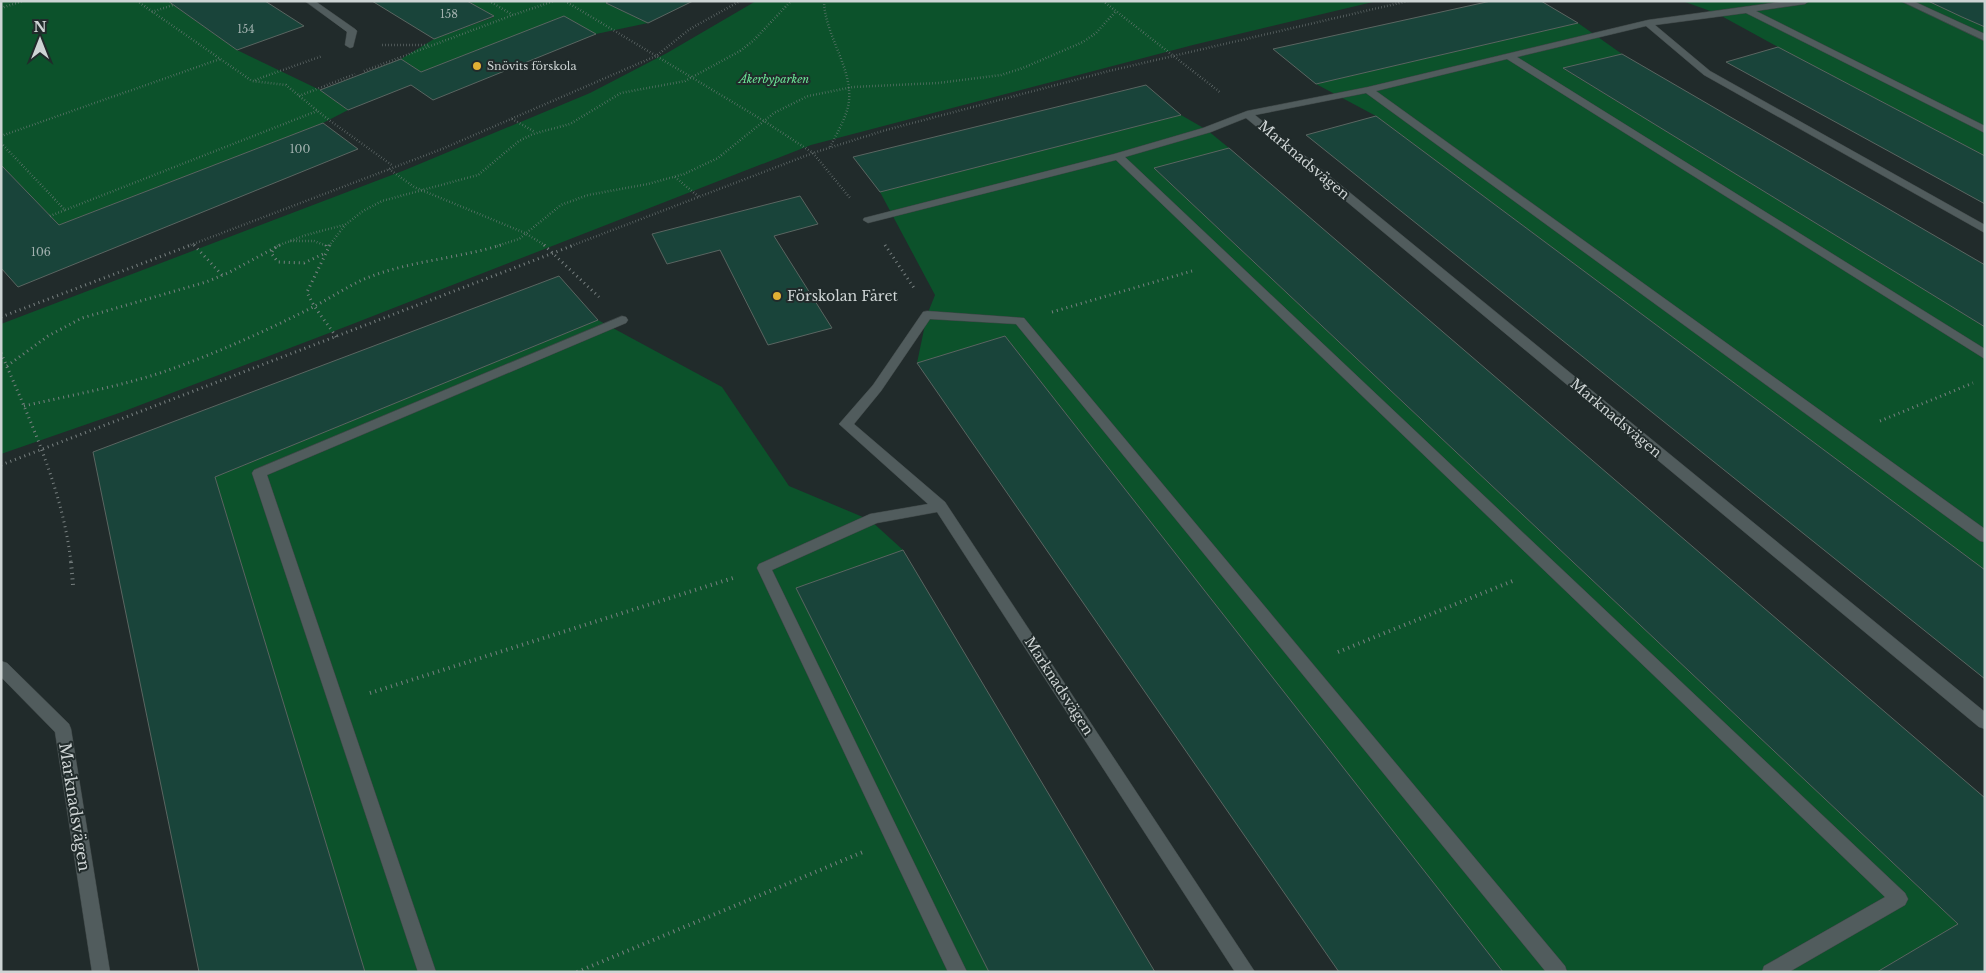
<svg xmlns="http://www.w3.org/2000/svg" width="1986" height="973" viewBox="0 0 1986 973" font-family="'Libre Baskerville',serif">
	<rect width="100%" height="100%" fill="#212b2b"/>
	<g fill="#0c522b">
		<path d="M1,1H168L237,50L320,90L348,110L323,123L59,225L1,165Z"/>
		<path d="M467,1H609L607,3L648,23L596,34L564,17L421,72L401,59L434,39L494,17Z"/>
		<path d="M756,1H1377L1193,45L811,145L350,325L122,412L1,454V324L405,170L590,93L667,53Z"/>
		<path d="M1928,1L1985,27V156L1778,47L1716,13L1685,2Z"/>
		<path d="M1578,23L1622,54L1564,69L1985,327V570L1376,116L1316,84Z"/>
		<path d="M1181,115L1207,130L1229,148L1155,169L1958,924L1877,972H1503L1005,336L917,363L927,315L935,295L880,192Z"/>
		<path d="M598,320L722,387L789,486L870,520L903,550L797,588L989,972H365L215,477Z"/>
	</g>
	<g fill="#19443a" stroke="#5a6561">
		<path d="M168,1H265L304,26L237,50Z"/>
		<path d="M372,1H467L494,16L434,39Z"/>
		<path d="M609,1H693L648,23L606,3Z"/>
		<path d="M1491,1H1541L1578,23L1316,84L1273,49Z"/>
		<path d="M1928,1H1985V27L1962,17Z"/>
		<path d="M564,16L596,34L433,100L411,85L348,110L320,90L401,59L421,72Z"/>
		<path d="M1778,47L1985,156V204L1726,62Z"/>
		<path d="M1622,54L1985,265V327L1563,68Z"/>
		<path d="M1146,85L1181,115L880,192L853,157Z"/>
		<path d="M1376,116L1985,570V679L1306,135Z"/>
		<path d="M323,123L358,149L18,287L1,268V165L59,225Z"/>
		<path d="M1229,148L1985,798V972H1877L1958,924L1154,168Z"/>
		<path d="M800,196L818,224L774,236L832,328L768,345L720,250L667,264L652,234Z"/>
		<path d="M559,276L598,320L215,477L365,972H199L93,452Z"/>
		<path d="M1005,336L1440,891L1503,972H1339L917,363Z"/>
		<path d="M903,550L1155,972H989L796,588Z"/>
	</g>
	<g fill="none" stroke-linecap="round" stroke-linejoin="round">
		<g stroke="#3d4545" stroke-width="1">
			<g id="minor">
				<path d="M305,1H315L355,29L357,31L353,47L350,48L345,45L347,32Z"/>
				<path d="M1787,1H1809L1805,4L1756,11L1985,126V133L1746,13L1655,25L1710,71L1985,225V233L1704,75L1646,26L1517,57L1985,349V359L1507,59L1376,91L1985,529V542L1980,541L1366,93L1255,115L1985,712V729L1979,727L1246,118L1211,132L1125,157L1905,893L1908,899L1905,905L1789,972H1762L1764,966L1885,897L1116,160L868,223L863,220L864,218L1114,154L1203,128L1247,111L1368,87L1648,20Z"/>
				<path d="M1901,1H1913L1985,34V41Z"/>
				<path d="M927,311L1024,318L1565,966L1567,972H1546L1016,324L930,319L881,391L854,424L945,502L1255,972H1235L937,512L877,523L772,570L967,972H948L757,568L759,564L870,514L928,504L839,424L873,385L923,312Z"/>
				<path d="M622,316L626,317L628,320L626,323L267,475L436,972H418L252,473L254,470Z"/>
				<path d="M1,661L7,663L69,724L71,729L110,972H92L55,732L1,677Z"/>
			</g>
		</g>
		<g stroke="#788080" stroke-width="2.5" stroke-dasharray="0.5 2.5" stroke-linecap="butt">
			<path d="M137,1L252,81L286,85L325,117L393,166"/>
			<path d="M489,1L513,15L554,1"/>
			<path d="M565,1L764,121L813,153L850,198"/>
			<path d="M824,1C825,36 852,66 849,101C847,117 837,133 830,147"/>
			<path d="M1103,1L1221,93"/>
			<path d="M1,8L23,1"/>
			<path d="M152,12L173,5"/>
			<path d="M382,45H430"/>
			<path d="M364,71L513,15"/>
			<path d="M255,80L322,56"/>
			<path d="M299,96L355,74"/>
			<path d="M512,119L535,132"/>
			<path d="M1,136L220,59"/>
			<path d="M1,143L65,210L317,111"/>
			<path d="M389,169L414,187L525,233L546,246"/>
			<path d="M675,177L699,197"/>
			<path d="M50,216L65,210"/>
			<path d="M290,241H314L327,246"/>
			<path d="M193,244L195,246"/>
			<path d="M188,246L442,149L656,56L690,29L740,1"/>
			<path d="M277,246L306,235L344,225"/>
			<path d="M329,246L345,225L363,211L382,201L478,175L519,141L533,134L570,124L621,93L685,81L740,51L753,41L791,1"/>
			<path d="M497,246L519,239L561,205L588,195L648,184L684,174L718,158L774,113L808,96L853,87L938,83L1001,75L1023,68L1083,42L1096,33L1116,11"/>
			<path d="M571,246L813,153L886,130L1109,71L1408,1"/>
		</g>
		<g stroke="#788080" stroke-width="3" stroke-dasharray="1 4" stroke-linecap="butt">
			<path d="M194,245L223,276"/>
			<path d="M326,245L327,249"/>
			<path d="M330,245L307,292C314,309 326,321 336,337"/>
			<path d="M544,245L599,297"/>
			<path d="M885,245L914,288"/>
			<path d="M276,247L271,253L278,262L304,263L323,254"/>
			<path d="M1052,312L1192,271"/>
			<path d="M1,317L191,245"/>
			<path d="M1,353C30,420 63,490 71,563"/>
			<path d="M7,366L48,336L82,318L206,282L228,273L280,245"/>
			<path d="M24,406C71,395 118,387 163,372C209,356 255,336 299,314C321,304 341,290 362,280C406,261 456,259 501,245"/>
			<path d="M1880,421L1973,383"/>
			<path d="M1,465L574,245"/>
		</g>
		<g stroke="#788080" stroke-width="4" stroke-dasharray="1 4.5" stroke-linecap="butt">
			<path d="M71,562L73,585"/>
			<path d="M1338,652L1515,580"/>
			<path d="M370,693L733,578"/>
			<path d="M577,972L863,852"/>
		</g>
		<use href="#minor" fill="#515c5d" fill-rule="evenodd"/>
	</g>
	<g fill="#e0b034" stroke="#212b2b" stroke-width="2">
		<circle cx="477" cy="66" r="5"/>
		<circle cx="777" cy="296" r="5"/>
	</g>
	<g text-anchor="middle" stroke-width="4" stroke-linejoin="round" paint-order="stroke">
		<g font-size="11" fill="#a1b0ae">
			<text x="449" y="18">158</text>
			<text x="246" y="33">154</text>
			<text x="300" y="153">100</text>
			<text x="41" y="256">106</text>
		</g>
		<g font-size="11" fill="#ced4d4" stroke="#212b2b" text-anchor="start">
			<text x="487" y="70">Snövits förskola</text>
		</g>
		<g font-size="11" font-style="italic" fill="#6ce798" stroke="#212b2b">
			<text x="774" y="83">Åkerbyparken</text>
		</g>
		<g font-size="14" fill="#ced4d4" stroke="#212b2b">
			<text transform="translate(1304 160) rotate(40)" y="5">Marknadsvägen</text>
			<text transform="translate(1616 418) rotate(40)" y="5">Marknadsvägen</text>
			<text transform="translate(1059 686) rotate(57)" y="5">Marknadsvägen</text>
		</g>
		<g font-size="14" fill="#ced4d4" stroke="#212b2b" text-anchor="start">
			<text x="787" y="301">Förskolan Fåret</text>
		</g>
		<g font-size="16" fill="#ced4d4" stroke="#212b2b">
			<text transform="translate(75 807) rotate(81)" y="6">Marknadsvägen</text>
		</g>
	</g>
	<rect width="1986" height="973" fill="none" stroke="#ced4d4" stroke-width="5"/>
	<g transform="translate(40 40)" stroke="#212b2b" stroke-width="4" paint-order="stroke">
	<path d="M0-4L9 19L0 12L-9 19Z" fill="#ced4d4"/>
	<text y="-8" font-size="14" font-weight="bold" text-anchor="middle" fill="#ced4d4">N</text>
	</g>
</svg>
